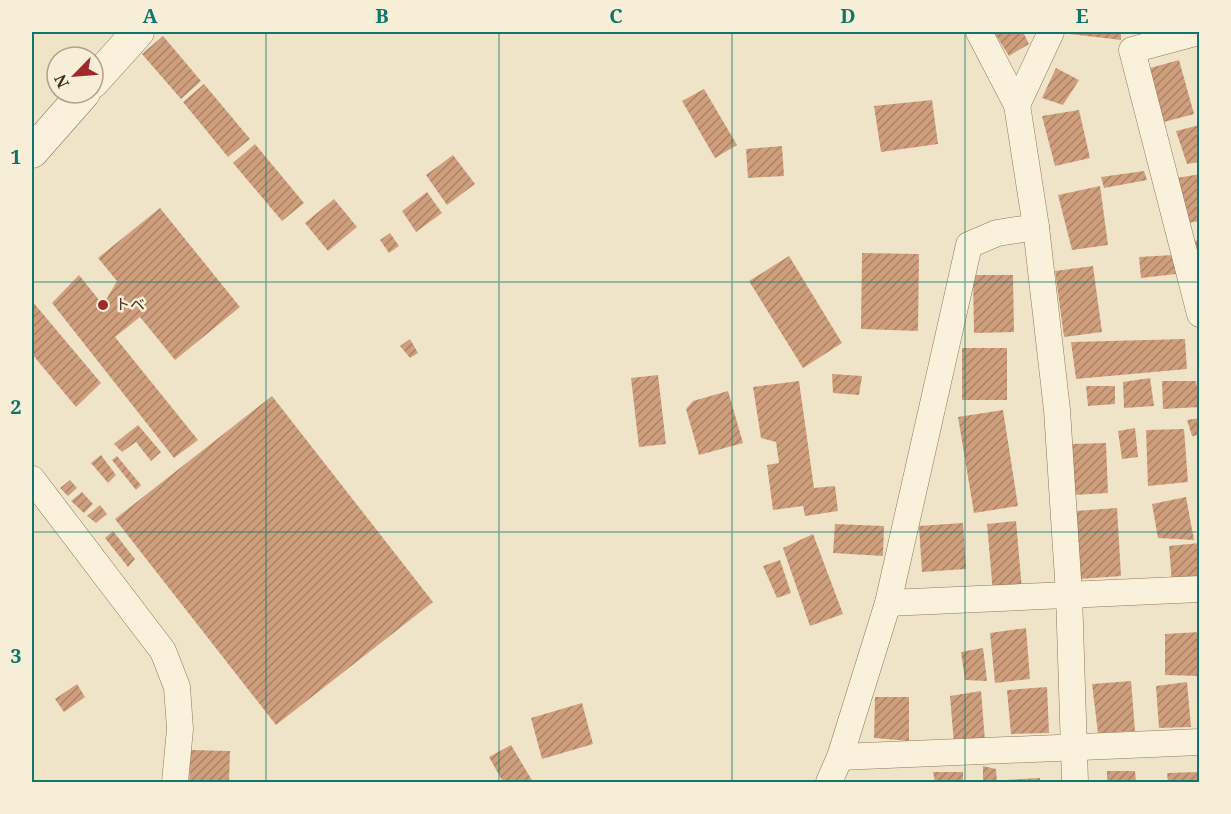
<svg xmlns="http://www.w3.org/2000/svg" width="1231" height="814" viewBox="0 0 1231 814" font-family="'Noto Serif','Noto Sans JP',serif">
	<defs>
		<pattern id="building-hatch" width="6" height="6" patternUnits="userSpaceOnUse" patternTransform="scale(1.5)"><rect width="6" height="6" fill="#cf9f7d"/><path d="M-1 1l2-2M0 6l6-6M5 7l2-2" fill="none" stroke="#a98266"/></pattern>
	</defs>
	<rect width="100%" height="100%" fill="#f0e4c8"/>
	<g fill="url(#building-hatch)">
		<path d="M994,32H1023L1029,44L1009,56Z"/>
		<path d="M1071,32H1121V40L1070,34Z"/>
		<path d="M163,36L201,81L181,99L142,54Z"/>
		<path d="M1179,60L1194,114L1164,122L1150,68Z"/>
		<path d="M1056,68L1079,80L1063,105L1042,98Z"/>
		<path d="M204,84L250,139L228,157L183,102Z"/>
		<path d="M704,89L737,145L715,158L682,101Z"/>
		<path d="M932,100L938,144L881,152L874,106Z"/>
		<path d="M1079,110L1090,158L1055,166L1042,116Z"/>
		<path d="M1200,125V162L1187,164L1176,131Z"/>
		<path d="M255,144L304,203L282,221L233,163Z"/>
		<path d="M782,146L784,176L748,178L746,149Z"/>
		<path d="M453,155L475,184L447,205L426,175Z"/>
		<path d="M1144,171L1147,180L1104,188L1101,177Z"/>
		<path d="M1200,174V221L1187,223L1177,178Z"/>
		<path d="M1100,186L1108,245L1072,250L1058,195Z"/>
		<path d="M427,192L442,213L416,232L402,211Z"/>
		<path d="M334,199L357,227L328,251L305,223Z"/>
		<path d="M160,208L240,307L175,360L140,317L115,337L198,440L174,458L52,303L79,275L103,305L117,281L98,258Z"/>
		<path d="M390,233L399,246L389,253L380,240Z"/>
		<path d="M1200,240V261L1194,241Z"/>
		<path d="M862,253L919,254L918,331L861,329Z"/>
		<path d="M1173,255L1176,274L1141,278L1139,257Z"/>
		<path d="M789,256L842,343L803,368L749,281Z"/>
		<path d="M1093,266L1102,332L1064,337L1055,271Z"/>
		<path d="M973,275H1013L1014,332L974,333Z"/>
		<path d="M32,301L101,383L76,407L32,354Z"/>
		<path d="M410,339L418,353L410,358L400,346Z"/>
		<path d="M1185,339L1187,369L1076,379L1071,342Z"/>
		<rect x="962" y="348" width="45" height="52"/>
		<path d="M832,374L862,376L859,395L833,393Z"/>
		<path d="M658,375L666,444L639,447L631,378Z"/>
		<path d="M1150,378L1154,406L1124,408L1123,382Z"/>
		<path d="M799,381L814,488L835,486L838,511L805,516L803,506L773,510L767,465L779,463L776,442L761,438L753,387Z"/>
		<path d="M1162,381H1196L1200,407L1163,409Z"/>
		<path d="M1086,386H1115V404L1088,406Z"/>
		<path d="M728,391L743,443L699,455L686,409L693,401Z"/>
		<path d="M272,396L433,602L276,725L115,519Z"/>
		<path d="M1003,410L1018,506L974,513L958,417Z"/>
		<path d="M1200,418V435L1192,436L1187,420Z"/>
		<path d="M138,425L161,452L151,461L136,442L122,452L114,444Z"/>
		<path d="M1135,428L1138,457L1122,459L1118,431Z"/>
		<path d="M1184,429L1188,482L1148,486L1146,430Z"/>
		<path d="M1106,443L1108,493L1074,495L1071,444Z"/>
		<path d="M101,455L116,475L108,483L91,463Z"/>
		<path d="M117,456L141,485L136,490L112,460Z"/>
		<path d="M70,480L77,488L68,496L60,488Z"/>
		<path d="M82,492L93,504L84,513L71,501Z"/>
		<path d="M1186,497L1194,540L1158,538L1152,504Z"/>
		<path d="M100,505L107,514L96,523L87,516Z"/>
		<path d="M1117,508L1121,576L1079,579L1075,511Z"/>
		<path d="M1016,521L1022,590L993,593L987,524Z"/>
		<path d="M963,523L966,569L922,572L919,526Z"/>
		<path d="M835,524L884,526L883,556L833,553Z"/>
		<path d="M113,531L135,559L128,567L105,538Z"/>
		<path d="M813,534L843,614L810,626L783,548Z"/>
		<path d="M1200,543V581L1172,583L1169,546Z"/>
		<path d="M780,560L791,593L777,598L763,566Z"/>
		<path d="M1026,628L1030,679L995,683L990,633Z"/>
		<path d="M1200,632V676L1165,675V634Z"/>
		<path d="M983,648L987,681L965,680L961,652Z"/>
		<path d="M1131,681L1135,731L1098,733L1092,684Z"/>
		<path d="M1187,682L1191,727L1159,728L1156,686Z"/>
		<path d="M77,684L85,697L64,712L55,699Z"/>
		<path d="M1047,687L1049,733L1011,734L1007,690Z"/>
		<path d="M981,691L985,741L954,744L950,696Z"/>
		<path d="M875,697H909V741L874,738Z"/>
		<path d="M582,703L593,744L542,759L531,718Z"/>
		<path d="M511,745L533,782H503L489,757Z"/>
		<path d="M191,750L230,751L229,782H189Z"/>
		<path d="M983,766L996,769L997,782H983Z"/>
		<path d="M1107,771H1135L1136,782H1107Z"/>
		<path d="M933,772H963V782H935Z"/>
		<path d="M1198,772L1199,782H1168L1167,773Z"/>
		<path d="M1040,778V782H1006L1005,780Z"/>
	</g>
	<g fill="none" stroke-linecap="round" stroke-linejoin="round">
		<g stroke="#8d765c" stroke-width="27">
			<g id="minor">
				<path d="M979,32L1017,105L1036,227L1057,410L1069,594L1075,782"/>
				<path d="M1199,32L1132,50L1200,314"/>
				<path d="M1017,105L1051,32"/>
				<path d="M32,479L163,651L177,687L180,729L175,782"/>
				<path d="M888,603L1200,589"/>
				<path d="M840,757L1200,742"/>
				<path d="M829,782L840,757L888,603L969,245L997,233L1036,227"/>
			</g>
		</g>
		<g stroke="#8d765c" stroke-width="33">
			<g id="tertiary">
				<path d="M93,82L138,32"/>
				<path d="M32,152L84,93"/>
			</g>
		</g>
		<use href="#minor" stroke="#faf1dc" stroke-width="26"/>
		<use href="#tertiary" stroke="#faf1dc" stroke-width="32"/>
	</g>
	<path fill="none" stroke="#0f766e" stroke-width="1.5" stroke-opacity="0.55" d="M266,32V782M499,32V782M732,32V782M965,32V782M32,282H1200M32,532H1200"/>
	<circle fill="#9e2a2b" stroke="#f7eed8" stroke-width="2" cx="103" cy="305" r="6"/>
	<g text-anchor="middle" stroke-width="5" stroke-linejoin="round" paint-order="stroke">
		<g font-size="15" fill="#3d2e20" stroke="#f7eed8" text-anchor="start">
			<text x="115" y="310">トベ</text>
		</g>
	</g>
	<rect width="1231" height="814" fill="none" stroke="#f7eed8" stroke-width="66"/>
	<g transform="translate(75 75) rotate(245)"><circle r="28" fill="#f7eed8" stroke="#ada18e" stroke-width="1.5"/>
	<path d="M0-4.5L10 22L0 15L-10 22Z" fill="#9e2a2b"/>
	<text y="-9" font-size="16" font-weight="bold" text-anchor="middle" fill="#3d2e20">N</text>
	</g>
	<rect x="33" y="33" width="1165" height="748" fill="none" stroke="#0f766e" stroke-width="2"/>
	<g font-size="20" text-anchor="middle" font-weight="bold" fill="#0f766e">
		<text x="150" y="23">A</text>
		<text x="382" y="23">B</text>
		<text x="616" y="23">C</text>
		<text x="848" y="23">D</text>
		<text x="1082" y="23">E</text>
		<text x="16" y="164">1</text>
		<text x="16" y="414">2</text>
		<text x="16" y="663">3</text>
	</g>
</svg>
